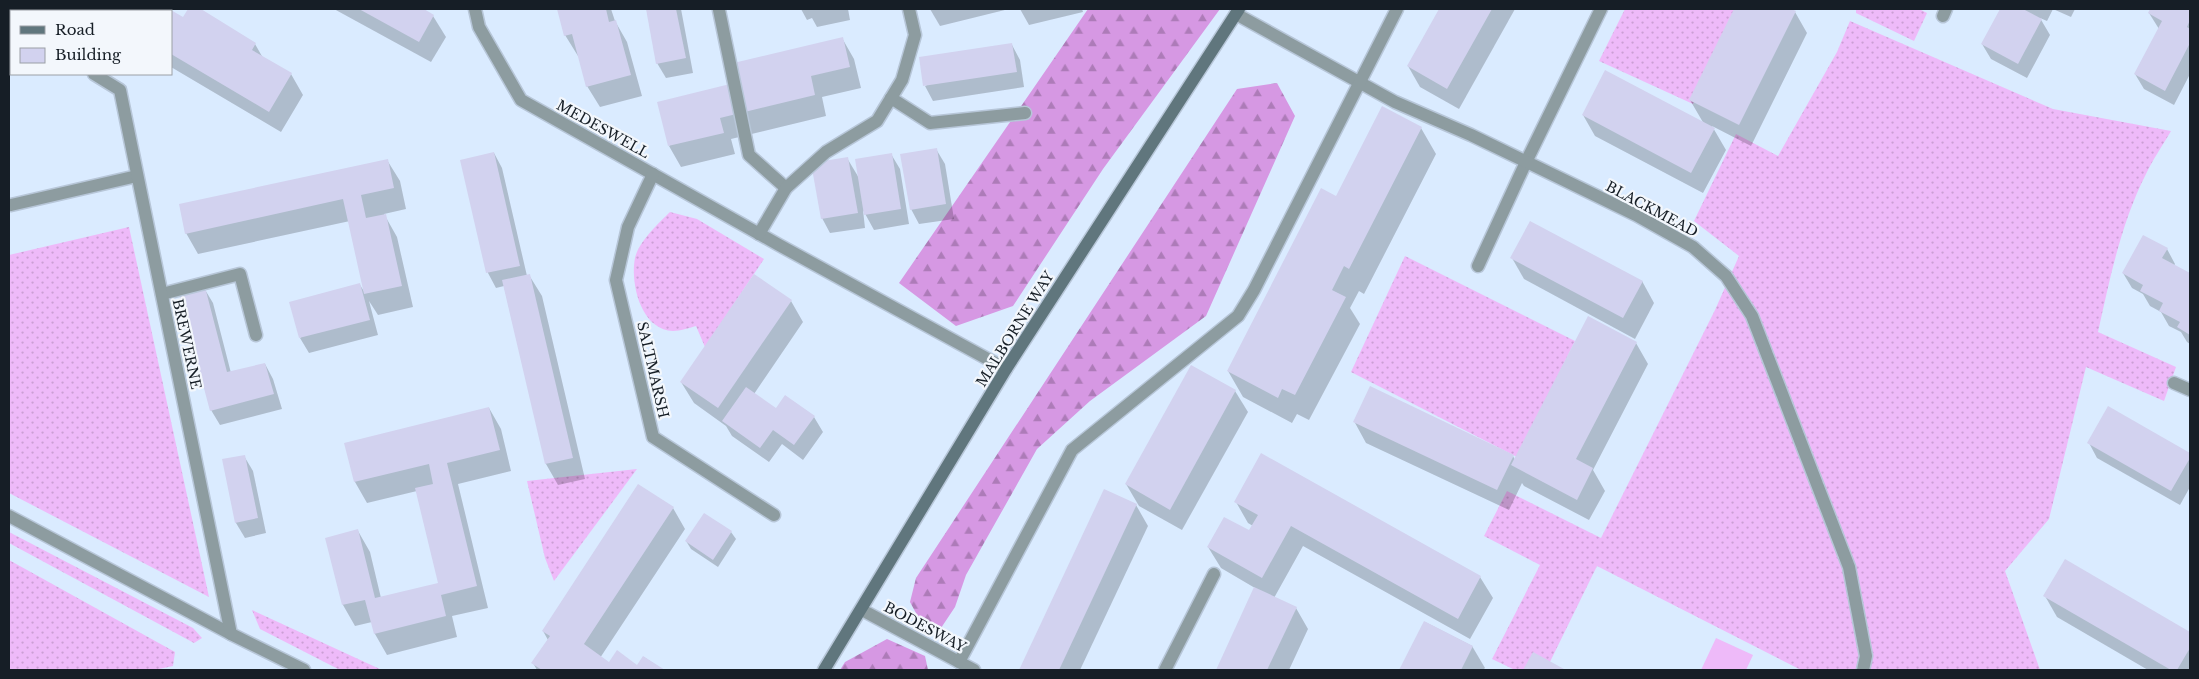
<svg xmlns="http://www.w3.org/2000/svg" width="2199" height="679" viewBox="0 0 2199 679" font-family="'Libre Baskerville',serif">
	<defs>
		<pattern id="grass-dots" width="8" height="8" patternUnits="userSpaceOnUse" patternTransform="scale(1.25)"><rect width="8" height="8" fill="#eebaf9"/><path d="M2 2h.1M6 6h.1" fill="none" stroke="#cb9fd5" stroke-width="1.8" stroke-linecap="round"/></pattern>
		<pattern id="forest-firs" width="22" height="20" patternUnits="userSpaceOnUse" patternTransform="scale(1.25)"><rect width="22" height="20" fill="#d698e3"/><path d="M5 1l3.5 6h-7zM16 11l3.5 6h-7z" fill="#ad7bb8"/></pattern>
	</defs>
	<rect width="100%" height="100%" fill="#daebff"/>
	<g fill="url(#grass-dots)">
		<path d="M1625,9H1738L1693,104L1599,61Z"/>
		<path d="M1856,9H1919L1927,13L1914,41L1856,13Z"/>
		<path d="M1850,21L2053,109L2171,131C2163,145 2153,159 2146,174C2121,223 2110,278 2098,332L2176,367L2164,401L2086,367L2049,519L2005,571L2040,670H1801L1597,566L1546,670H1515L1492,659L1540,565L1484,536L1507,491L1601,538L1715,310L1739,256L1694,221L1736,134L1778,156L1837,52Z"/>
		<path d="M670,212L697,219L764,259L705,347L696,326C689,328 680,331 673,331C641,330 630,284 635,258C639,241 659,223 670,212Z"/>
		<path d="M129,227L209,597L9,493V255Z"/>
		<path d="M1405,256L1575,341L1517,457L1351,372Z"/>
		<path d="M637,469L554,581L545,558L527,481Z"/>
		<path d="M9,532L193,628L202,638L194,643L9,543Z"/>
		<path d="M9,560L175,652L173,666L154,670H9Z"/>
		<path d="M252,610L382,670H340L260,629Z"/>
	</g>
	<g fill="url(#forest-firs)">
		<path d="M1088,9H1220L1103,169L1013,306L956,326L899,283Z"/>
		<path d="M1277,83L1295,116L1206,316L1090,401L1037,449L966,575L955,607L941,628L923,626L910,602L916,578L1237,89Z"/>
		<path d="M887,639L925,656L928,670H840L845,662Z"/>
	</g>
	<path fill="#eebaf9" d="M1716,638L1753,655L1746,670H1701Z"/>
	<g fill="#0003">
		<path d="M111,9H167L171,11H109Z"/>
		<path d="M189,9H199L255,44L263,58L291,74L303,95L281,132L171,67V11L183,18Z"/>
		<path d="M334,9H421L433,16L446,37L431,62Z"/>
		<path d="M559,9H611L615,21L627,42L642,96L600,107L587,86L579,56H578L565,35Z"/>
		<path d="M647,9H681L693,73L666,78L657,63Z"/>
		<path d="M801,9H848L850,20L817,27L812,18L807,20Z"/>
		<path d="M930,9H1009L940,26Z"/>
		<path d="M1020,9H1082L1083,12L1029,25Z"/>
		<path d="M1440,9H1515L1459,109L1420,87L1408,66Z"/>
		<path d="M1736,9H1789L1795,12L1807,33L1751,146L1712,126L1726,150L1703,193L1595,136L1583,115L1704,124L1690,100Z"/>
		<path d="M2001,9H2075L2071,17L2053,9L2047,21L2040,18L2050,35L2027,78L1991,59L1982,44Z"/>
		<path d="M2151,9H2190V74L2174,105L2144,89L2135,74L2159,29L2149,13Z"/>
		<path d="M842,38L854,59L861,88L822,97L826,116L731,139L735,154L681,167L669,146L731,85Z"/>
		<path d="M1012,45L1020,60L1024,87L933,101L925,86Z"/>
		<path d="M1421,128L1436,154L1364,294L1359,291L1350,308L1360,324L1309,420L1297,414L1292,423L1243,397L1228,371L1336,198Z"/>
		<path d="M936,149L945,164L954,219L919,224L911,209Z"/>
		<path d="M494,153L502,168L527,276L529,275L542,296L585,479L558,485L546,464L504,286L496,288L488,273L462,161Z"/>
		<path d="M891,154L900,169L909,224L874,230L863,210L865,228L830,233L822,218L847,158L859,178Z"/>
		<path d="M387,160L400,181L406,209L384,214L397,237L413,307L378,315L369,301L378,335L309,353L300,338L360,285L365,293L350,221L198,254L186,233Z"/>
		<path d="M2167,249L2175,264L2174,266L2190,275V344L2187,342L2181,332L2169,326L2161,312L2150,306L2143,294L2132,288L2123,273Z"/>
		<path d="M1512,258L1642,281L1654,303L1635,339L1524,279Z"/>
		<path d="M204,288L213,303L231,373L265,364L273,379L282,409L220,425L211,410Z"/>
		<path d="M791,301L803,322L754,394L776,410L814,417L823,432L803,460L782,444L769,462L732,436L726,426L694,403L681,382Z"/>
		<path d="M1636,343L1648,364L1593,470L1605,491L1589,520L1524,486L1522,483L1509,510L1366,443L1354,421L1513,456L1515,460Z"/>
		<path d="M1235,391L1248,412L1182,530L1139,506L1126,484Z"/>
		<path d="M489,408L501,429L511,471L458,484L488,608L452,616L457,637L387,655L375,634L372,622L355,626L343,605L327,539L358,531L370,552L381,598L440,584L417,491L367,503L355,482L346,444Z"/>
		<path d="M2109,408L2190,454V487L2180,505L2097,458L2089,443Z"/>
		<path d="M244,456L253,471L266,533L245,538L236,523L223,460Z"/>
		<path d="M1105,491L1136,505L1148,526L1080,670H1020Z"/>
		<path d="M1236,502L1480,577L1493,598L1470,639L1303,546L1274,598L1296,608L1308,629L1289,670H1217L1255,588L1221,568L1208,547L1250,532L1253,526L1248,523Z"/>
		<path d="M673,508L685,529L600,658L609,664L638,667L644,657L663,670H537L533,663L548,640L543,631Z"/>
		<path d="M731,532L736,539L718,567L691,549L686,541Z"/>
		<path d="M2065,561L2190,634V670H2148L2057,617L2045,596Z"/>
		<path d="M1425,622L1472,646L1485,668L1483,670H1401Z"/>
	</g>
	<g fill="#d2d2ef">
		<path d="M109,9H169L183,17L188,9H201L256,43L252,50L292,73L269,112L171,54V11H108Z"/>
		<path d="M359,9H424L434,15L419,42Z"/>
		<path d="M557,9H606L609,22L616,20L631,75L586,87L572,34L564,36Z"/>
		<path d="M646,9H676L686,58L656,64Z"/>
		<path d="M1439,9H1492L1447,89L1407,66Z"/>
		<path d="M1734,9H1791L1796,11L1739,125L1689,100Z"/>
		<path d="M2000,9H2023L2042,19L2018,64L1981,44Z"/>
		<path d="M2150,9H2190V20L2187,27L2190,29V43L2165,91L2134,74L2162,21L2148,13Z"/>
		<path d="M843,37L850,67L811,76L815,95L720,118L724,133L668,146L657,102L730,84L725,65Z"/>
		<path d="M1012,43L1017,72L923,86L919,57Z"/>
		<path d="M1605,70L1715,128L1691,173L1582,115Z"/>
		<path d="M1382,106L1422,127L1349,269L1344,266L1332,290L1346,297L1295,395L1282,389L1278,398L1227,371L1321,188L1336,196Z"/>
		<path d="M937,148L946,204L910,210L900,154Z"/>
		<path d="M494,152L520,266L486,273L460,160Z"/>
		<path d="M892,153L901,209L864,215L855,159Z"/>
		<path d="M848,157L858,213L821,219L811,163Z"/>
		<path d="M388,159L394,188L361,195L366,218L386,214L402,286L364,294L343,199L185,234L179,204Z"/>
		<path d="M1530,221L1643,281L1623,318L1510,258Z"/>
		<path d="M2143,235L2168,248L2162,258L2190,273V335L2177,327L2180,322L2159,311L2163,303L2140,291L2143,285L2122,273Z"/>
		<path d="M530,274L573,458L545,464L502,280Z"/>
		<path d="M754,274L792,300L718,408L680,382Z"/>
		<path d="M360,283L370,320L299,338L289,302Z"/>
		<path d="M205,287L227,372L265,363L274,394L210,411L179,294Z"/>
		<path d="M1588,316L1637,342L1576,459L1593,468L1577,500L1511,465Z"/>
		<path d="M1191,365L1236,390L1170,510L1125,484Z"/>
		<path d="M1370,386L1514,455L1497,490L1353,422Z"/>
		<path d="M746,387L776,408L785,395L815,416L794,445L773,430L760,448L722,421Z"/>
		<path d="M2108,406L2190,453V458L2171,491L2087,443Z"/>
		<path d="M489,407L500,450L447,463L477,586L441,595L446,616L374,634L365,600L342,605L325,538L358,529L375,598L438,583L415,488L433,484L429,464L354,482L344,443Z"/>
		<path d="M1261,453L1481,576L1458,619L1291,526L1262,578L1207,547L1224,517L1249,530L1258,515L1234,502Z"/>
		<path d="M245,455L258,518L235,523L222,459Z"/>
		<path d="M638,484L674,507L584,644L609,662L617,650L637,665L643,656L665,670H542L531,663L550,636L542,631Z"/>
		<path d="M1104,489L1137,504L1059,670H1019Z"/>
		<path d="M704,513L732,531L713,560L685,541Z"/>
		<path d="M2065,559L2190,632V648L2177,670H2171L2043,596Z"/>
		<path d="M1254,587L1297,607L1267,670H1216Z"/>
		<path d="M1424,621L1473,646L1461,670H1399Z"/>
		<path d="M1533,652L1564,669L1563,670H1523Z"/>
	</g>
	<g fill="none" stroke-linecap="round" stroke-linejoin="round">
		<g stroke="#b7c6d8" stroke-width="15">
			<g id="lane">
				<path d="M719,10L749,155L786,188"/>
				<path d="M891,98L930,123L1025,113"/>
				<path d="M11,205L137,176"/>
				<path d="M1478,266L1526,162L1601,9"/>
				<path d="M162,294L240,274L256,335"/>
				<path d="M9,516L231,634"/>
			</g>
		</g>
		<g stroke="#b7c6d8" stroke-width="15">
			<g id="street">
				<path d="M475,9L479,27L521,100L779,245L1006,369"/>
				<path d="M1236,14L1395,102L1471,135L1636,215L1693,247L1726,276L1752,316L1849,567L1866,656L1863,670"/>
				<path d="M1943,16L1946,9"/>
				<path d="M9,23L11,24"/>
				<path d="M94,74L120,90L231,634L304,670"/>
				<path d="M653,174L628,227L616,280L653,437L774,515"/>
				<path d="M759,234L786,188L826,152L877,121L902,80L915,35L909,9"/>
				<path d="M2174,383L2190,390"/>
				<path d="M862,610L974,670"/>
				<path d="M959,662L1072,450L1238,316L1254,290L1397,9"/>
				<path d="M1165,670L1214,574"/>
			</g>
		</g>
		<g stroke="#b7c6d8" stroke-width="15">
			<path id="secondary" d="M824,670L1006,369L1239,9"/>
		</g>
		<use href="#lane" stroke="#8d9ca0" stroke-width="12"/>
		<use href="#street" stroke="#8d9ca0" stroke-width="12"/>
		<use href="#secondary" stroke="#60767d" stroke-width="12"/>
	</g>
	<g text-anchor="middle" stroke-width="4.5" stroke-linejoin="round" paint-order="stroke">
		<g font-size="14" fill="#161e26" stroke="#f3f7fc">
			<text transform="translate(603 129) rotate(29)" y="5">MEDESWELL</text>
			<text transform="translate(1652 209) rotate(28)" y="5">BLACKMEAD</text>
			<text transform="translate(1015 329) rotate(-58)" y="5">MALBORNE WAY</text>
			<text transform="translate(187 344) rotate(78)" y="5">BREWERNE</text>
			<text transform="translate(653 370) rotate(77)" y="5">SALTMARSH</text>
			<text transform="translate(925 627) rotate(28)" y="5">BODESWAY</text>
		</g>
	</g>
	<rect width="2199" height="679" fill="none" stroke="#161e26" stroke-width="20"/>
	<rect x="10" y="10" width="162" height="65" fill="#f3f7fc" stroke="#9ba0a6"/>
	<rect x="20" y="26" width="25" height="8" fill="#60767d" stroke="#9ba0a6"/>
	<text x="55" y="35" font-size="15" fill="#161e26">Road</text>
	<rect x="20" y="48" width="25" height="15" fill="#d2d2ef" stroke="#9ba0a6"/>
	<text x="55" y="60" font-size="15" fill="#161e26">Building</text>
</svg>
